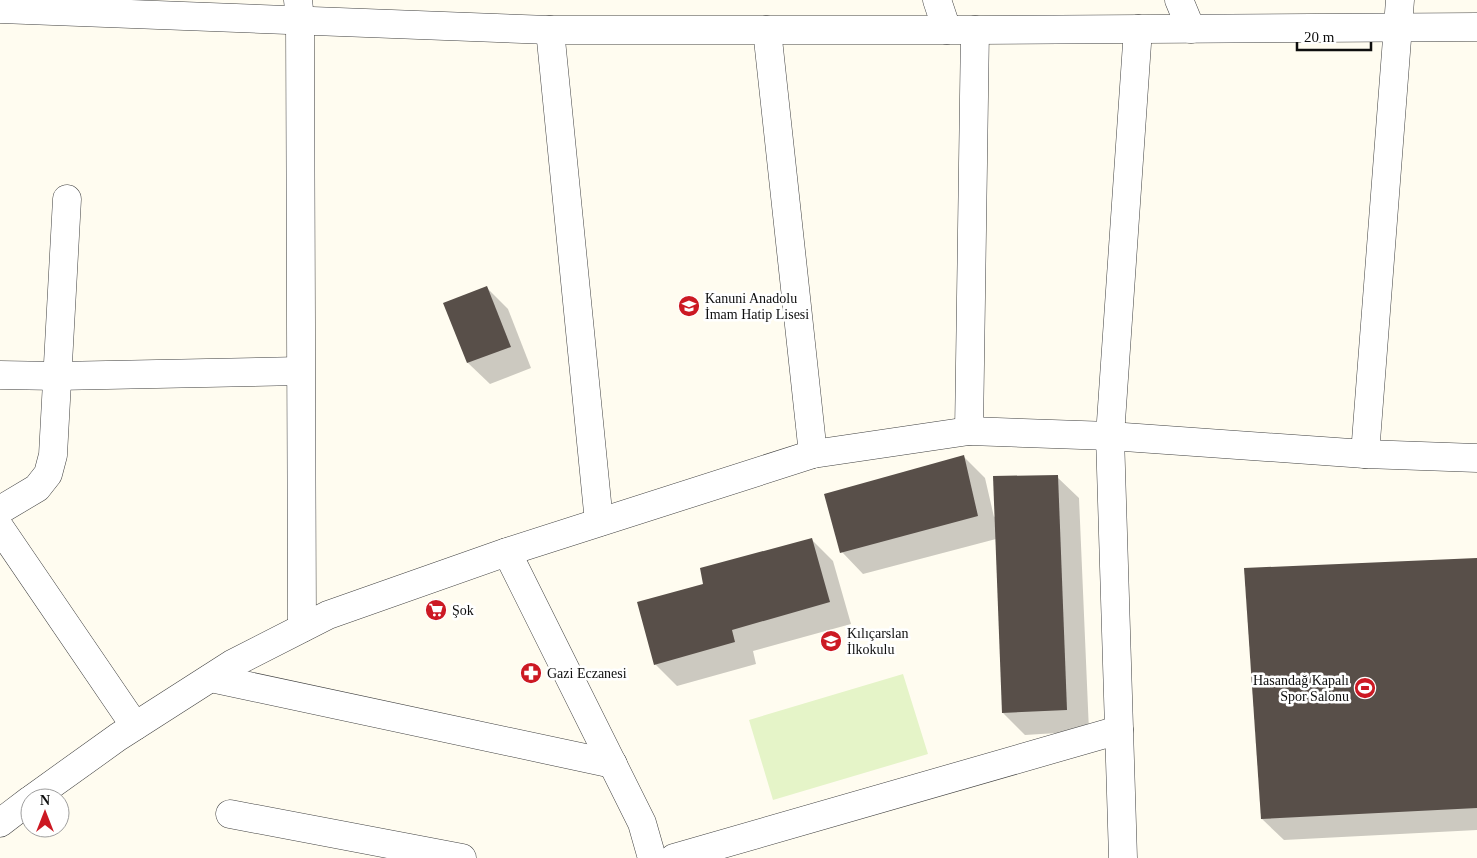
<svg xmlns="http://www.w3.org/2000/svg" width="1477" height="858" viewBox="0 0 1477 858" font-family="'Times New Roman',serif">
	<rect width="100%" height="100%" fill="#fffcf0"/>
	<path fill="#e5f4c8" d="M903,674L928,754L773,800L749,720Z"/>
	<g fill="#0003">
		<path d="M486,287L508,309L531,368L490,384L468,363Z"/>
		<path d="M963,456L985,478L994,517L1057,477L1079,498L1089,731L1025,735L1003,713L996,539L863,574L842,552Z"/>
		<path d="M811,539L833,561L851,624L753,651L756,664L677,686L655,664L705,585Z"/>
		<path d="M1477,559V830L1284,840L1262,819Z"/>
	</g>
	<g fill="#584f49">
		<path d="M487,286L511,347L467,363L443,303Z"/>
		<path d="M964,455L978,516L840,553L824,494Z"/>
		<path d="M1058,475L1067,710L1002,713L993,476Z"/>
		<path d="M812,538L830,602L732,630L735,642L654,665L637,602L703,584L700,568Z"/>
		<path d="M1477,558V808L1261,819L1244,568Z"/>
	</g>
	<g fill="none" stroke-linecap="round" stroke-linejoin="round">
		<g stroke="#414141" stroke-width="29">
			<g id="street">
				<path d="M298,0L300,19L302,628"/>
				<path d="M937,0L947,30"/>
				<path d="M1179,0L1191,29"/>
				<path d="M0,9L550,30H975L1477,27"/>
				<path d="M550,30L599,522"/>
				<path d="M767,30L813,454"/>
				<path d="M0,375L57,376L300,371"/>
				<path d="M969,431L975,30"/>
				<path d="M1365,454L1400,0"/>
				<path d="M0,510L37,488L48,474L53,455L67,199"/>
				<path d="M0,528L135,726"/>
				<path d="M507,552L642,823L652,858"/>
				<path d="M211,678L613,764"/>
				<path d="M33,798L118,737L232,664L328,615L507,552L813,454L969,431L1110,436L1365,454L1477,458"/>
				<path d="M230,814L462,858"/>
				<path d="M0,823L30,800"/>
				<path d="M674,858L1119,730"/>
				<path d="M1123,858L1110,436L1138,29"/>
			</g>
		</g>
		<use href="#street" stroke="#fff" stroke-width="28"/>
	</g>
	<defs>
		<g id="school-disc" transform="scale(1.125)"><circle r="9.5" fill="#cc1923" stroke="#fff"/><path d="M0-5L7-2L0 1L-7-2ZM-4 1L0 2.5L4 1V4Q0 6-4 4Z" fill="#fff"/></g>
		<g id="supermarket-disc" transform="scale(1.125)"><circle r="9.5" fill="#cc1923" stroke="#fff"/><path d="M-6-5.5h2.5l.6 2H6L4.5 2H-2.5L-4.4-4H-6ZM-1.5 3.2a1.3 1.3 0 1 0 .1 0ZM3 3.2a1.3 1.3 0 1 0 .1 0Z" fill="#fff"/></g>
		<g id="pharmacy-disc" transform="scale(1.125)"><circle r="9.5" fill="#cc1923" stroke="#fff"/><path d="M-2-6h4v4h4v4h-4v4h-4v-4h-4v-4h4Z" fill="#fff"/></g>
		<g id="stadium-disc" transform="scale(1.125)"><circle r="9.5" fill="#cc1923" stroke="#fff"/><path d="M0-5a6.5 5 0 1 0 0 10a6.5 5 0 1 0 0-10ZM-3.5-1.8h7v3.6h-7Z" fill="#fff"/></g>
	</defs>
	<g fill-rule="evenodd">
		<use href="#school-disc" x="689" y="306"/>
		<use href="#supermarket-disc" x="436" y="610"/>
		<use href="#school-disc" x="831" y="641"/>
		<use href="#pharmacy-disc" x="531" y="673"/>
		<use href="#stadium-disc" x="1365" y="688"/>
	</g>
	<g text-anchor="middle" stroke-width="5" stroke-linejoin="round" paint-order="stroke">
		<g font-size="14" fill="#0e0e0e" stroke="#fff" text-anchor="start">
			<text x="705" y="303">Kanuni Anadolu<tspan x="705" dy="16">İmam Hatip Lisesi</tspan></text>
			<text x="452" y="615">Şok</text>
			<text x="847" y="638">Kılıçarslan<tspan x="847" dy="16">İlkokulu</tspan></text>
			<text x="547" y="678">Gazi Eczanesi</text>
			<text x="1349" y="685" text-anchor="end">Hasandağ Kapalı<tspan x="1349" dy="16">Spor Salonu</tspan></text>
		</g>
	</g>
	<g transform="translate(45 813)"><circle r="24" fill="#ffffff" stroke="#9f9f9f"/>
	<path d="M0-4L9 19L0 12L-9 19Z" fill="#cc1923"/>
	<text y="-8" font-size="14" font-weight="bold" text-anchor="middle" fill="#0e0e0e">N</text>
	</g>
	<path d="M1297 42v8h74v-8" fill="none" stroke="#0e0e0e" stroke-width="2.5"/>
	<text x="1304" y="42" font-size="15" fill="#0e0e0e" stroke="#ffffff" stroke-width="4" paint-order="stroke">20 m</text>
</svg>
